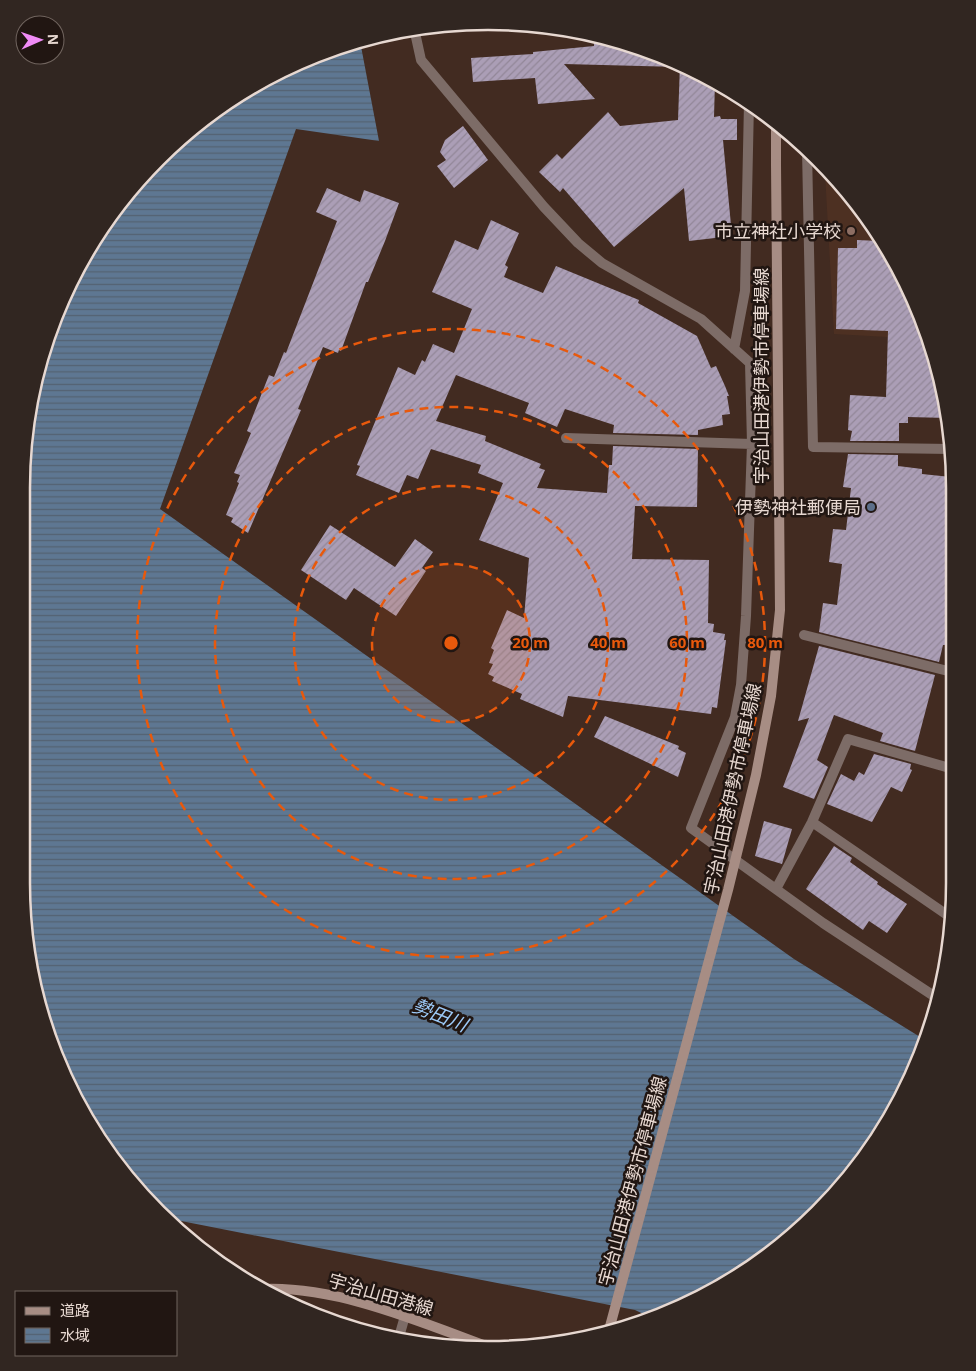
<svg xmlns="http://www.w3.org/2000/svg" width="976" height="1371" viewBox="0 0 976 1371" font-family="'Noto Sans','Noto Sans JP',sans-serif">
  <style>
    .built { fill: #4d3022 }
    .water { fill: url(#water-rules) }
    .building { fill: url(#building-hatch) }
    .lines { fill: none; stroke-linecap: round; stroke-linejoin: round }
    .street { stroke: #7d6c67; stroke-width: 10 }
    .secondary { stroke: #a78d84; stroke-width: 10 }
    .secondary-bridge { stroke: #a78d84; stroke-width: 10 }
    .ring { fill: none; stroke: #e8590c; stroke-width: 2.5; stroke-dasharray: 9 6 }
    .education-dot { fill: #8d6e63; stroke: #211612; stroke-width: 2 }
    .service-dot { fill: #5c6f8a; stroke: #211612; stroke-width: 2 }
    .labels { text-anchor: middle; dominant-baseline: central; stroke-width: 5; stroke-linejoin: round; paint-order: stroke }
    .poi-label { font-size: 18px; fill: #e7d8d1; stroke: #211612; text-anchor: end }
    .street-label { font-size: 18px; fill: #e7d8d1; stroke: #211612 }
    .water-label { font-size: 19px; font-style: italic; fill: #9dcaf8; stroke: #211612 }
    .rim { fill: none; stroke: #e7d8d1; stroke-width: 2.5 }
    .centre { fill: #e8590c; stroke: #211612; stroke-width: 2.5 }
    .ring-label { font-size: 15px; text-anchor: middle; font-weight: bold; fill: #e8590c; stroke: #211612; stroke-width: 5; stroke-linejoin: round; paint-order: stroke }
  </style>
  <defs>
    <pattern id="water-rules" width="6" height="5" patternUnits="userSpaceOnUse" patternTransform="scale(1.25)"><rect width="6" height="5" fill="#5e7792"/><path d="M0 2.5h6" fill="none" stroke="#546171"/></pattern>
    <pattern id="building-hatch" width="6" height="6" patternUnits="userSpaceOnUse" patternTransform="scale(1.25)"><rect width="6" height="6" fill="#ab9eb6"/><path d="M-1 1l2-2M0 6l6-6M5 7l2-2" fill="none" stroke="#928798"/></pattern>
  </defs>
  <rect width="100%" height="100%" fill="#422b21"/>
  <path class="built" d="M825,173L832,174L839,180L907,282L924,339L834,334Z"/>
  <path class="water" d="M360,41L379,141L296,129L160,509L794,959L925,1040L906,1090L858,1167L796,1234L667,1314L652,1318L635,1310L176,1220L170,1222L100,1142L37,1004L21,883V488L30,397L84,254L180,137L255,84L338,46Z"/>
  <path class="building" d="M594,35L609,37L679,64V67L564,64L595,99L538,104L535,78L473,82L471,58L533,54V52L594,46Z
    M680,64L695,70L715,82L714,117L720,116L721,119H737V140H723L732,236L689,241L684,188L614,247L563,188L560,192L539,172L557,154L562,159L608,112L620,126L678,120Z
    M463,126L488,160L454,188L437,166L446,160L440,152L445,140Z
    M327,188L360,202L364,190L399,203L385,241L368,282H366L341,351L339,350L338,353L323,347L298,409L301,410L248,533L231,522L233,518L226,515L239,483L237,482L240,475L234,473L251,433L247,431L269,375L274,377L284,352L286,353L337,221L316,212Z
    M491,220L519,233L505,265L508,267L504,277L543,293L556,266L639,300L638,303L697,336L711,368L716,366L725,386L729,396H727L730,414L722,415L723,425L698,430V435L613,433L614,425L565,409L557,427L525,413L529,403L456,375L436,421L486,436L485,441L541,464L539,468L545,470L537,488L607,493L609,465H612L613,446L698,449L697,507L635,506L632,559L709,560L708,623L714,624L713,632L725,634L724,640H726L717,708L712,707L711,714L568,696L563,717L520,699L522,694L492,681L494,677L488,674L493,664L489,663L494,650L491,648L507,610L524,618L529,558L479,540L503,483L478,473L481,465L431,449L418,479L407,475L399,493L356,475L360,466L357,465L398,367L415,375L422,360L425,362L433,344L454,353L472,309L432,292L455,240L478,250Z
    M857,240L879,241L907,282L948,418L908,417V423H899V441H850L852,431L848,430L850,395L886,397L888,331L836,329L838,248H857Z
    M848,454L898,455V466L922,469V474L951,477L952,630L951,645H943L939,662L819,632L823,603L837,605L842,564L829,562L833,529L846,530L851,488L843,487Z
    M330,525L395,567L415,539L433,552L422,568L426,571L396,616L354,588L346,600L301,570Z
    M819,646L935,675L915,751L880,741L883,733L834,715L817,760L828,767L814,799L783,787L809,718L798,721Z
    M605,716L679,746L678,749L686,753L678,777L594,737Z
    M874,754L911,764L910,769L912,770L902,792L891,787L872,822L827,804L841,774L854,781L859,772L864,775Z
    M764,821L792,829L782,864L755,856Z
    M834,846L852,858L850,862L878,882L877,884L907,904L887,933L869,921L863,930L806,889Z"/>
  <g class="lines">
    <path class="street" d="M414,28L421,60L544,207L578,243L602,263L701,319L750,363L752,444L746,616L741,685L735,717L691,828L823,923L940,1000
      M807,150L813,447L951,449
      M734,349L745,291L749,103
      M566,438L752,444
      M804,635L952,672
      M812,822L953,919
      M776,889L812,822L848,739L953,769
      M399,1337L405,1316"/>
    <path class="secondary" d="M776,121V164
      M263,1289C337,1286 418,1321 486,1346"/>
    <path class="secondary-bridge" d="M609,1330L728,890L756,775L771,696L780,610L776,164"/>
  </g>
  <circle cx="451" cy="643" r="79" fill="#e8590c" fill-opacity=".12"/>
  <g class="ring">
    <circle cx="451" cy="643" r="79"/>
    <circle cx="451" cy="643" r="157"/>
    <circle cx="451" cy="643" r="236"/>
    <circle cx="451" cy="643" r="314"/>
  </g>
  <circle class="education-dot" cx="851" cy="231" r="5"/>
  <circle class="service-dot" cx="871" cy="507" r="5"/>
  <g class="labels">
    <g class="poi-label">
      <text x="841" y="231">市立神社小学校</text>
      <text x="861" y="507">伊勢神社郵便局</text>
    </g>
    <g class="street-label">
      <text transform="translate(761 376) rotate(-90)">宇治山田港伊勢市停車場線</text>
      <text transform="translate(732 789) rotate(-78)">宇治山田港伊勢市停車場線</text>
      <text transform="translate(632 1181) rotate(-75)">宇治山田港伊勢市停車場線</text>
      <text transform="translate(381 1294) rotate(16)">宇治山田港線</text>
    </g>
    <g class="water-label">
      <text transform="translate(440 1015) rotate(22)">勢田川</text>
    </g>
  </g>
  <path d="M0 0H976V1371H0ZM488 30H488A458 458 0 0 1 946 488V883A458 458 0 0 1 488 1341H488A458 458 0 0 1 30 883V488A458 458 0 0 1 488 30Z" fill="#312621" fill-rule="evenodd"/>
  <path class="rim" d="M488 30H488A458 458 0 0 1 946 488V883A458 458 0 0 1 488 1341H488A458 458 0 0 1 30 883V488A458 458 0 0 1 488 30Z"/>
  <circle cx="451" cy="643" r="8" class="centre"/>
  <g class="ring-label">
    <text x="530" y="648">20 m</text>
    <text x="608" y="648">40 m</text>
    <text x="687" y="648">60 m</text>
    <text x="765" y="648">80 m</text>
  </g>
  <rect x="15" y="1291" width="162" height="65" fill="#211612" stroke="#70645e"/>
  <rect x="25" y="1307" width="25" height="8" fill="#a78d84" stroke="#70645e"/>
  <text x="60" y="1316" font-size="15" fill="#e7d8d1">道路</text>
  <rect x="25" y="1328" width="25" height="15" fill="url(#water-rules)" stroke="#70645e"/>
  <text x="60" y="1341" font-size="15" fill="#e7d8d1">水域</text>
  <g transform="translate(40 40) rotate(88)"><circle r="24" fill="#211612" stroke="#70645e"/>
  <path d="M0-4L9 19L0 12L-9 19Z" fill="#f08bf6"/>
  <text y="-8" font-size="14" font-weight="bold" text-anchor="middle" fill="#e7d8d1">N</text>
  </g>
</svg>
